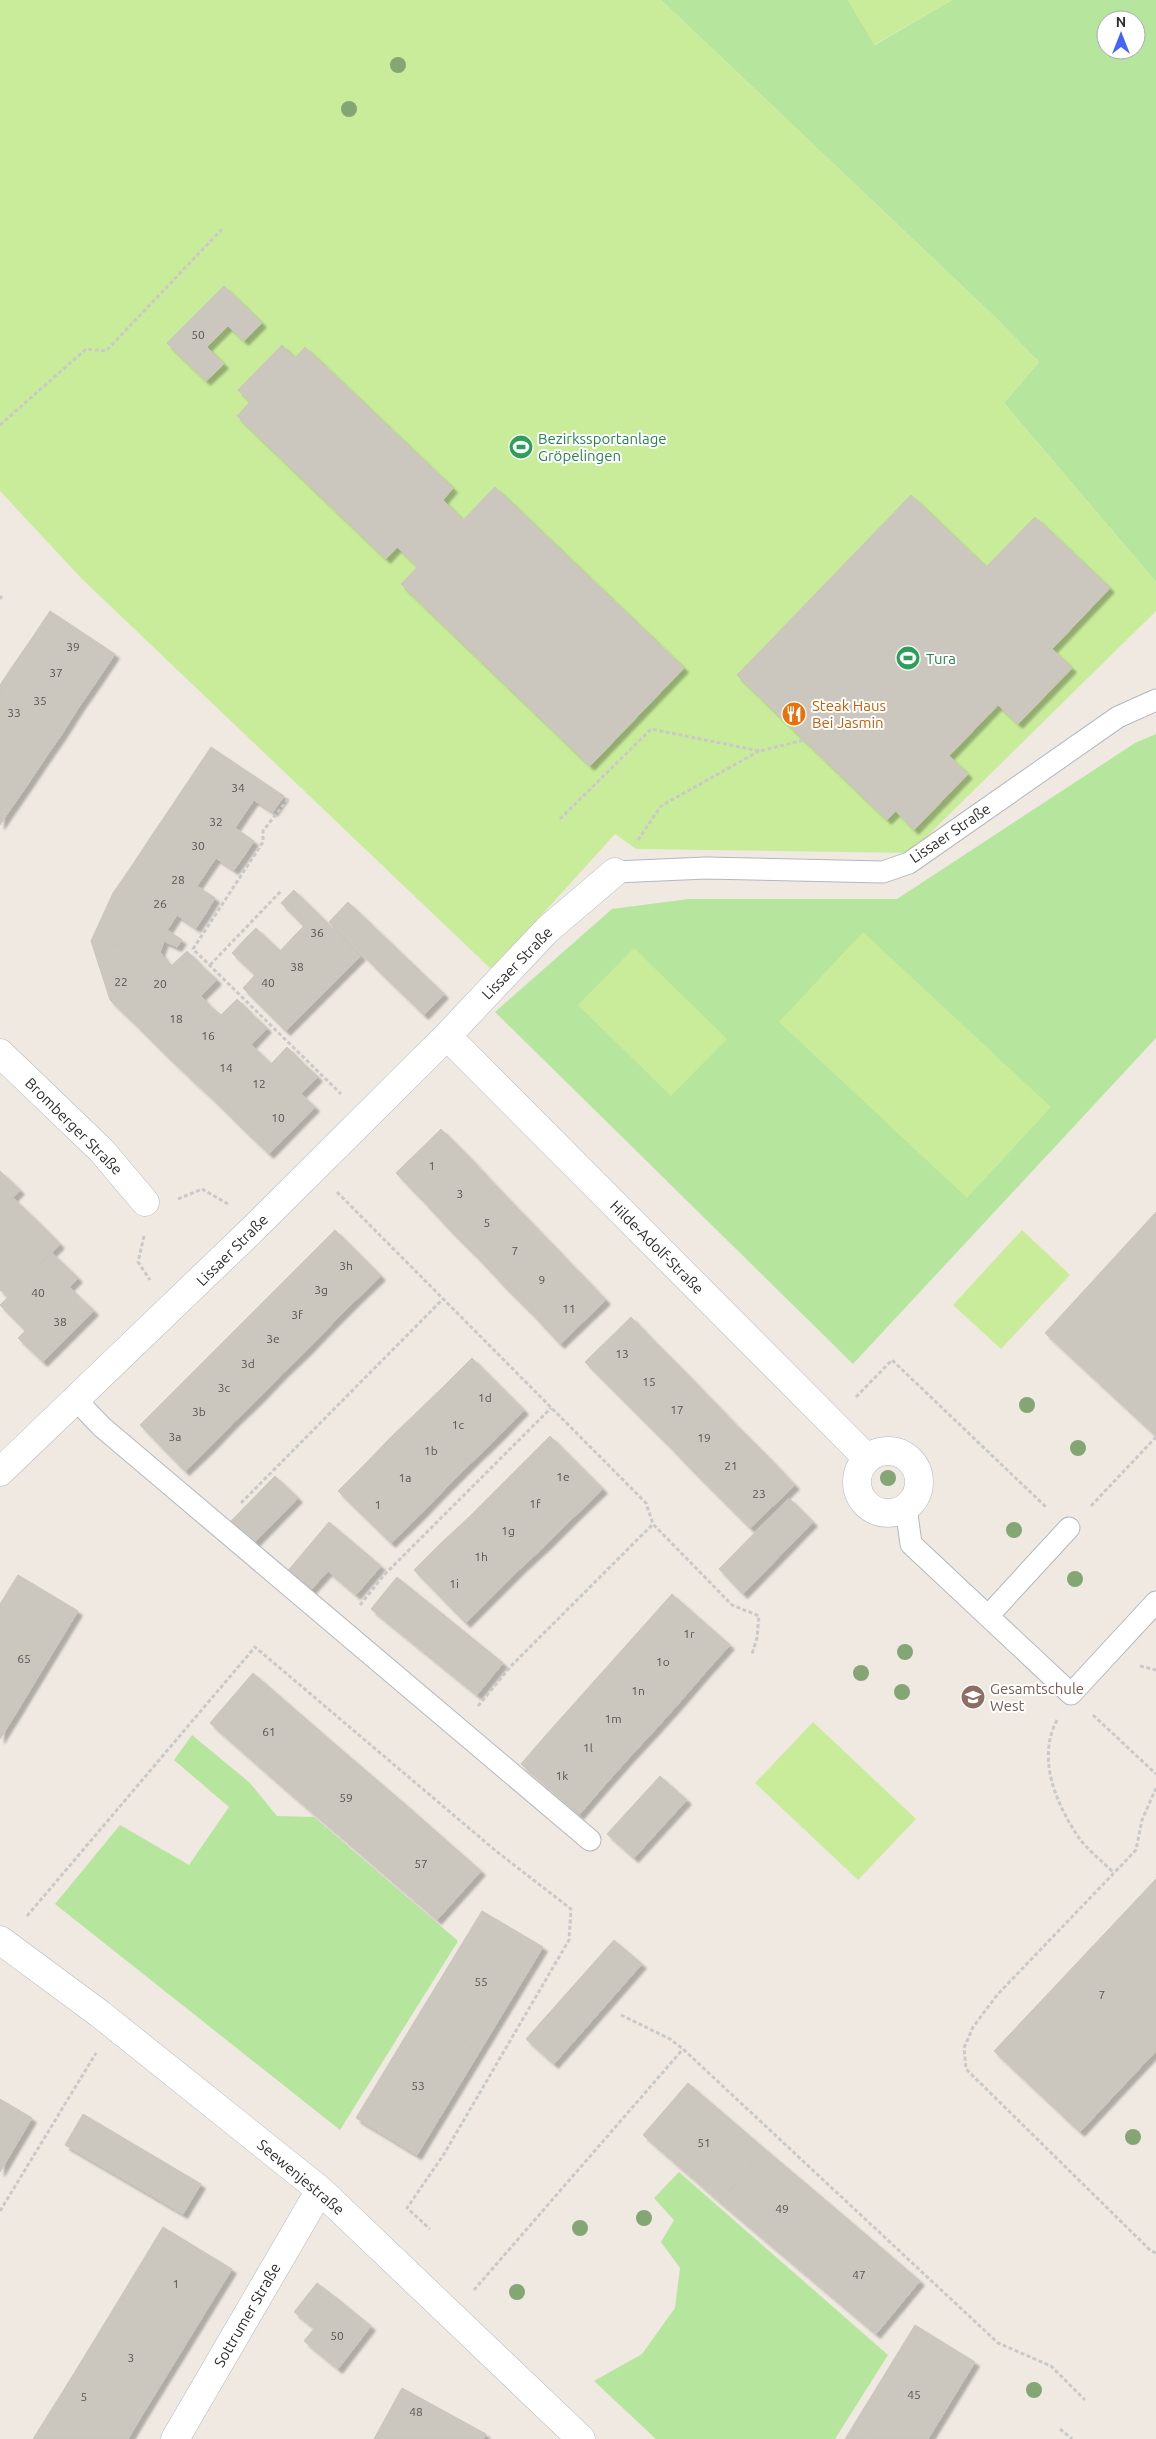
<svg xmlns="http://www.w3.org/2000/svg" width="1156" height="2439" viewBox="0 0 1156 2439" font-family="Ubuntu,sans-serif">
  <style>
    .green { fill: #b6e59e; fill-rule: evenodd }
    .pitch { fill: #c9ec9a }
    .building { fill: #cbc7bf; stroke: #cbc5ba; filter: url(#shadow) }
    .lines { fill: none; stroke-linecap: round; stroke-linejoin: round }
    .lane-casing { stroke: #b4b7c1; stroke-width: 23 }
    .street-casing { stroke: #b4b7c1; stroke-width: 29 }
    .path { stroke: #c9c9c9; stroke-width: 3; stroke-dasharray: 4 2.5; stroke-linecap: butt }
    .lane { stroke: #fff; stroke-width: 21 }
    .street { stroke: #fff; stroke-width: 28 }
    .tree { fill: #84a574 }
    .labels { text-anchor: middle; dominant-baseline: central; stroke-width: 4; stroke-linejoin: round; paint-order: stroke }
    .number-label { font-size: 12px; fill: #555452 }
    .leisure-label { font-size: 15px; fill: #27864d; stroke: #fff; text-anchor: start }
    .food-label { font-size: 15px; fill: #c56008; stroke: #fff; text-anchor: start }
    .street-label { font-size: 15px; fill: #2e2e2e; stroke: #fff }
    .education-label { font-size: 15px; fill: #785e54; stroke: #fff; text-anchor: start }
  </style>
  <defs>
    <filter id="shadow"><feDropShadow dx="4.5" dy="4.5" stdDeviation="1" flood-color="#0004"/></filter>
  </defs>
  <rect width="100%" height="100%" fill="#efe9e1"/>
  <path class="green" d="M661,0H848L875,45L952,0H1156V582L1004,403L1039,362L995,317ZM1106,20H1136V50H1106Z
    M1156,734V1038L853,1364L495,1012L612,909L689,899H897L1135,743Z
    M192,1735L250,1783L277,1816L314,1817L458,1941L340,2130L55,1904L120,1825L189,1865L229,1807L174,1760Z
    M679,2172L888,2355L835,2439H656L594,2381L642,2354L675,2308L680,2268L661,2242L674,2220L654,2198Z"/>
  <path class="pitch" d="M0,0H661L995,317L1039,362L1004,403L1156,582V611L910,853L636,849L615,834L492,970L82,579L0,491Z
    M848,0H952L874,45Z
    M863,932L1051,1107L967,1198L779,1022Z
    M634,948L727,1039L671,1096L578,1005Z
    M1022,1230L1070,1275L1001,1349L953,1305Z
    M813,1722L916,1819L858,1880L755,1783Z"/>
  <path class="building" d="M224,286L262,323L244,341L228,326L207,347L224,364L206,381L167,343Z
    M282,345L295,358L305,347L453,488L443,500L463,520L418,567L397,547L386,559L237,416L250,402L238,390Z
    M495,487L684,668L590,766L401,584Z
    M911,495L986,567L1035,517L1110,588L1052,649L1072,668L1018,724L998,705L949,756L968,774L914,830L896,811L887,820L737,675Z
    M50,611L115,654L97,681L32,638Z
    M32,638L97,681L79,707L14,664Z
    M14,664L79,707L62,734L0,693V685Z
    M0,693L62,734L44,760L0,731Z
    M0,731L44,760L26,787L0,769Z
    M211,747L284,796L273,812L254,800L245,813L191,777Z
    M0,769L26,787L8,813L0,808Z
    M191,777L245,813L235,828L254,841L244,856L171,807Z
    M171,807L244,856L234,870L216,858L207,871L152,835Z
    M0,808L8,813L0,825Z
    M152,835L207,871L197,886L215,898L206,913L133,864Z
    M133,864L206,913L196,928L177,915L168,929L113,893Z
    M294,890L361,956L336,981L293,937L304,926L281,903Z
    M113,893L182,940L177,947L164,941L160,952L91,941Z
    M348,902L444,994L424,1015L329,922Z
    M256,928L280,951L293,937L336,981L312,1005L245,939Z
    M245,939L312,1005L286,1031L243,988L255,975L232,953Z
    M91,941L160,952L167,962L110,1000Z
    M187,951L202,966L141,1030L110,1000L167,962L170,967Z
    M202,966L217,980L201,996L211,1007L165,1054L141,1030Z
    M237,999L252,1014L190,1078L165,1054L211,1007L221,1015Z
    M252,1014L267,1028L251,1045L262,1055L216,1102L190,1078Z
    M287,1047L303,1063L241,1127L216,1102L262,1055L271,1064Z
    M303,1063L318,1077L301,1094L315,1107L269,1154L241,1127Z
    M441,1129L469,1157L423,1201L396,1173Z
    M469,1157L496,1186L450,1230L423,1201Z
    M0,1171L20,1190L0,1211Z
    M496,1186L524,1215L478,1258L450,1230Z
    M13,1198L37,1221L0,1259V1211Z
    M1156,1212V1436L1045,1333Z
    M524,1215L551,1243L505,1287L478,1258Z
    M37,1221L60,1244L8,1297L0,1290V1259Z
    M335,1230L381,1276L356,1300L311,1254Z
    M551,1243L578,1271L533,1315L505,1287Z
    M52,1253L78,1278L26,1331L0,1305Z
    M311,1254L356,1300L332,1324L286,1279Z
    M578,1271L606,1300L560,1344L533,1315Z
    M286,1279L332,1324L308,1349L262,1303Z
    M69,1287L94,1311L43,1362L18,1338Z
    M262,1303L308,1349L283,1373L237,1328Z
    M631,1317L658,1345L613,1390L585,1362Z
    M237,1328L283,1373L259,1398L213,1352Z
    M658,1345L686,1373L640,1417L613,1390Z
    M213,1352L259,1398L234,1422L189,1376Z
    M472,1358L524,1410L498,1437L445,1385Z
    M686,1373L713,1401L668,1445L640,1417Z
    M189,1376L234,1422L210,1447L164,1401Z
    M445,1385L498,1437L471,1463L418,1411Z
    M164,1401L210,1447L185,1471L140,1425Z
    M713,1401L740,1429L695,1473L668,1445Z
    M418,1411L471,1463L444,1490L391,1437Z
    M740,1429L767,1456L723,1501L695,1473Z
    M550,1436L603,1489L575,1516L523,1463Z
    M391,1437L444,1490L418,1517L365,1464Z
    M767,1456L795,1485L750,1528L723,1501Z
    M523,1463L575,1516L548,1543L496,1490Z
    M365,1464L418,1517L391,1543L338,1491Z
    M275,1476L298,1498L254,1543L231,1521Z
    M496,1490L548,1543L520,1569L469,1517Z
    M789,1498L813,1522L743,1594L719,1569Z
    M469,1517L520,1569L493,1596L441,1543Z
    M329,1522L381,1566L356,1595L328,1571L309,1592L286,1573Z
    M441,1543L493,1596L466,1623L414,1570Z
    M18,1575L78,1611L15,1715L0,1706V1604Z
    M397,1577L503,1663L477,1695L371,1609Z
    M672,1594L730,1645L705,1673L647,1622Z
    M647,1622L705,1673L680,1702L622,1650Z
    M622,1650L680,1702L655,1730L596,1679Z
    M253,1673L329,1739L285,1789L210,1723Z
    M596,1679L655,1730L629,1758L571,1707Z
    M0,1706L15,1715L0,1739Z
    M571,1707L629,1758L604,1786L546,1735Z
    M546,1735L604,1786L579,1815L521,1764Z
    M329,1739L406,1805L362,1855L285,1789Z
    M660,1776L687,1800L634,1858L607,1834Z
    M406,1805L481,1871L437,1920L362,1855Z
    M1156,1879V2051L1080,2132L994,2051Z
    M482,1911L543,1947L480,2051L419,2014Z
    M614,1940L642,1964L554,2064L526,2039Z
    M419,2014L480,2051L417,2155L356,2118Z
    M688,2083L765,2149L720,2202L643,2135Z
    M0,2099L32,2118L0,2172Z
    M83,2114L201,2184L183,2214L65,2145Z
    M765,2149L843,2215L798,2268L720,2202Z
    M843,2215L920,2281L876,2334L798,2268Z
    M163,2227L232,2269L189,2339L120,2298Z
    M317,2283L338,2299L314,2328L294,2312Z
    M120,2298L189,2339L141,2417L73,2375Z
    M338,2299L371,2326L338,2369L304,2341Z
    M915,2325L975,2362L928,2439H874L853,2426Z
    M73,2375L141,2417L128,2439H33Z
    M402,2388L486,2434L483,2439H374Z
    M853,2426L874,2439H845Z"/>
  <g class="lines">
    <defs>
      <path id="lane" d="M615,872L706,868L883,872L909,863L1118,717L1156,700
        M76,1400L102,1427L590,1840
        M906,1507L911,1544L1071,1694L1156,1602
        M988,1616L1069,1528"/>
      <path id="street" d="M447,1036L867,1458
        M0,1053L102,1151L145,1202
        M857 1482a31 31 0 1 1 62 0a31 31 0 1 1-62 0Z
        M0,1472L254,1228L447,1036L547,930L615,872
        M0,1940L100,2014L320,2190L581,2439
        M175,2439L320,2190"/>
    </defs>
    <use href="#lane" class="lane-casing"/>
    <use href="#street" class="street-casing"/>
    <path class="path" d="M0,425L86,349L106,351L223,228
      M0,599L2,596
      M288,799L263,831V842L193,949L341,1094
      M560,819L651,729L760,751L804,740
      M638,840L661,806L759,751
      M210,965L281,891
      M337,1192L646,1503L653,1524L732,1605L759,1616L757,1638L752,1654
      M178,1199L202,1189L228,1204
      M144,1236L138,1262L150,1280
      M856,1397L892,1360L1047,1508
      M241,1503L443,1299
      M1091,1506L1156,1437
      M360,1605L384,1575L551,1408
      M1140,1666L1156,1670
      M478,1706L511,1666L653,1524
      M1093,1715L1156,1774
      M1057,1720C1037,1758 1055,1801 1077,1835C1086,1849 1102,1861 1114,1873
      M1156,1788L1142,1820L1136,1850L997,1995L973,2027L964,2048L966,2069L1151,2251L1156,2253
      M27,1916L255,1647L496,1851L571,1909L569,1940L444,2154L407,2208L430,2229
      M621,2015L670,2039L683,2049L998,2343L1051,2366L1085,2400
      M0,2211L96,2053
      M474,2290L683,2049
      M1060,2429L1072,2439"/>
    <use href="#lane" class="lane"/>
    <use href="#street" class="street"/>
  </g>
  <g class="tree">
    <circle cx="398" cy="65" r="8"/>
    <circle cx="349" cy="109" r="8"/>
    <circle cx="1027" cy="1405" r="8"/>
    <circle cx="1078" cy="1448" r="8"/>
    <circle cx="888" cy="1478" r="8"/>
    <circle cx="1014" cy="1530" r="8"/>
    <circle cx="1075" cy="1579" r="8"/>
    <circle cx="905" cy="1652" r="8"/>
    <circle cx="861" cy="1673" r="8"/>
    <circle cx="902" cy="1692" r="8"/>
    <circle cx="1133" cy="2137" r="8"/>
    <circle cx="644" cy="2218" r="8"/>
    <circle cx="580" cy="2228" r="8"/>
    <circle cx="517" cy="2292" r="8"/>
    <circle cx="1034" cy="2390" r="8"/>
  </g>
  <defs>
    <symbol id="stadium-disc" viewBox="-11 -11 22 22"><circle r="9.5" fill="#2e9e5b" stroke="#fff"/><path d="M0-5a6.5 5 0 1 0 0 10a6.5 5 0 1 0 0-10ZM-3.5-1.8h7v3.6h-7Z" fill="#fff"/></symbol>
    <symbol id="restaurant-disc" viewBox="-11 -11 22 22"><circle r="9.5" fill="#e8710a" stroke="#fff"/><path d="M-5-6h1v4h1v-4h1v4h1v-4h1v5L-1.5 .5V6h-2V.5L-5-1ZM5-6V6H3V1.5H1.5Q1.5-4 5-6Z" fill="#fff"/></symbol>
    <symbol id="school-disc" viewBox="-11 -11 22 22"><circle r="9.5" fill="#8d6e63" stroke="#fff"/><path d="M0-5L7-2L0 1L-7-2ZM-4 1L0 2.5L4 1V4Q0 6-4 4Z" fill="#fff"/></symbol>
  </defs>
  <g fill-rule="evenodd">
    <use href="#stadium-disc" x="507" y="433" width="28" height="28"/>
    <use href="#stadium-disc" x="894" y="644" width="28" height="28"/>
    <use href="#restaurant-disc" x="780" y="700" width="28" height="28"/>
    <use href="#school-disc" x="959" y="1683" width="28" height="28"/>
  </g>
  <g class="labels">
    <g class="number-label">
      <text x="198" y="334">50</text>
      <text x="73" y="646">39</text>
      <text x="56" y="672">37</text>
      <text x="40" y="700">35</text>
      <text x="14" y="712">33</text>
      <text x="238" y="787">34</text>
      <text x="216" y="821">32</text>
      <text x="198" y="845">30</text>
      <text x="178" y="879">28</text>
      <text x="160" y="903">26</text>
      <text x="317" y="932">36</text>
      <text x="297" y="966">38</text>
      <text x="121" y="981">22</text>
      <text x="268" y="982">40</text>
      <text x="160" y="983">20</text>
      <text x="176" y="1018">18</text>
      <text x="208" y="1035">16</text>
      <text x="226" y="1067">14</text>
      <text x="259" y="1083">12</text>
      <text x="278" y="1117">10</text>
      <text x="432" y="1165">1</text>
      <text x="460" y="1193">3</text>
      <text x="487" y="1222">5</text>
      <text x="515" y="1250">7</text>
      <text x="346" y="1265">3h</text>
      <text x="542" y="1279">9</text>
      <text x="321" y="1289">3g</text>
      <text x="38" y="1292">40</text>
      <text x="569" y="1308">11</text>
      <text x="297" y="1314">3f</text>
      <text x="60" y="1321">38</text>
      <text x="273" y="1338">3e</text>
      <text x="622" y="1353">13</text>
      <text x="248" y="1363">3d</text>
      <text x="649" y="1381">15</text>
      <text x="224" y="1387">3c</text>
      <text x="485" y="1397">1d</text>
      <text x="677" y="1409">17</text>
      <text x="199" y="1411">3b</text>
      <text x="458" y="1424">1c</text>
      <text x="175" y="1436">3a</text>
      <text x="704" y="1437">19</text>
      <text x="431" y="1450">1b</text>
      <text x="731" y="1465">21</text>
      <text x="563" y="1476">1e</text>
      <text x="405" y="1477">1a</text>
      <text x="759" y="1493">23</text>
      <text x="535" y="1503">1f</text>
      <text x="378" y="1504">1</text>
      <text x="508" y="1530">1g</text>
      <text x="481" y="1556">1h</text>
      <text x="454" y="1583">1i</text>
      <text x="689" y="1633">1r</text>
      <text x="24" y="1658">65</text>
      <text x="663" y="1661">1o</text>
      <text x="638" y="1690">1n</text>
      <text x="613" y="1718">1m</text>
      <text x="269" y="1731">61</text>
      <text x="588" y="1747">1l</text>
      <text x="562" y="1775">1k</text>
      <text x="346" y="1797">59</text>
      <text x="421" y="1863">57</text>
      <text x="481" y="1981">55</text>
      <text x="1102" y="1994">7</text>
      <text x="418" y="2085">53</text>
      <text x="704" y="2142">51</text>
      <text x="782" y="2208">49</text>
      <text x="859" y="2274">47</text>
      <text x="176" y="2283">1</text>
      <text x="337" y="2335">50</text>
      <text x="131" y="2357">3</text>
      <text x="914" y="2394">45</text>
      <text x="84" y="2396">5</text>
      <text x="416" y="2411">48</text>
    </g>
    <g class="leisure-label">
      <text x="538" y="438">Bezirkssportanlage<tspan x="538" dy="17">Gröpelingen</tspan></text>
      <text x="926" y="658">Tura</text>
    </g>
    <g class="food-label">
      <text x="812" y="705">Steak Haus<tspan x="812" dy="17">Bei Jasmin</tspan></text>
    </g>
    <g class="street-label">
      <text transform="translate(950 833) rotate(-34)">Lissaer Straße</text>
      <text transform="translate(517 963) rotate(-46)">Lissaer Straße</text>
      <text transform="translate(74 1126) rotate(45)">Bromberger Straße</text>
      <text transform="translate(657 1247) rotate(45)">Hilde-Adolf-Straße</text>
      <text transform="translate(232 1250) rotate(-45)">Lissaer Straße</text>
      <text transform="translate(301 2177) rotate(40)">Seewenjestraße</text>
      <text transform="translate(247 2315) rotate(-60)">Sottrumer Straße</text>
    </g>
    <g class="education-label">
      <text x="990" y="1688">Gesamtschule<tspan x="990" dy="17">West</tspan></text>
    </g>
  </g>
  <g transform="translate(1121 35)"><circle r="24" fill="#ffffff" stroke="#ababab"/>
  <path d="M0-4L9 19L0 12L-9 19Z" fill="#4264fb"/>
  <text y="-8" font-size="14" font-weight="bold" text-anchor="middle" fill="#2e2e2e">N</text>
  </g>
</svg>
